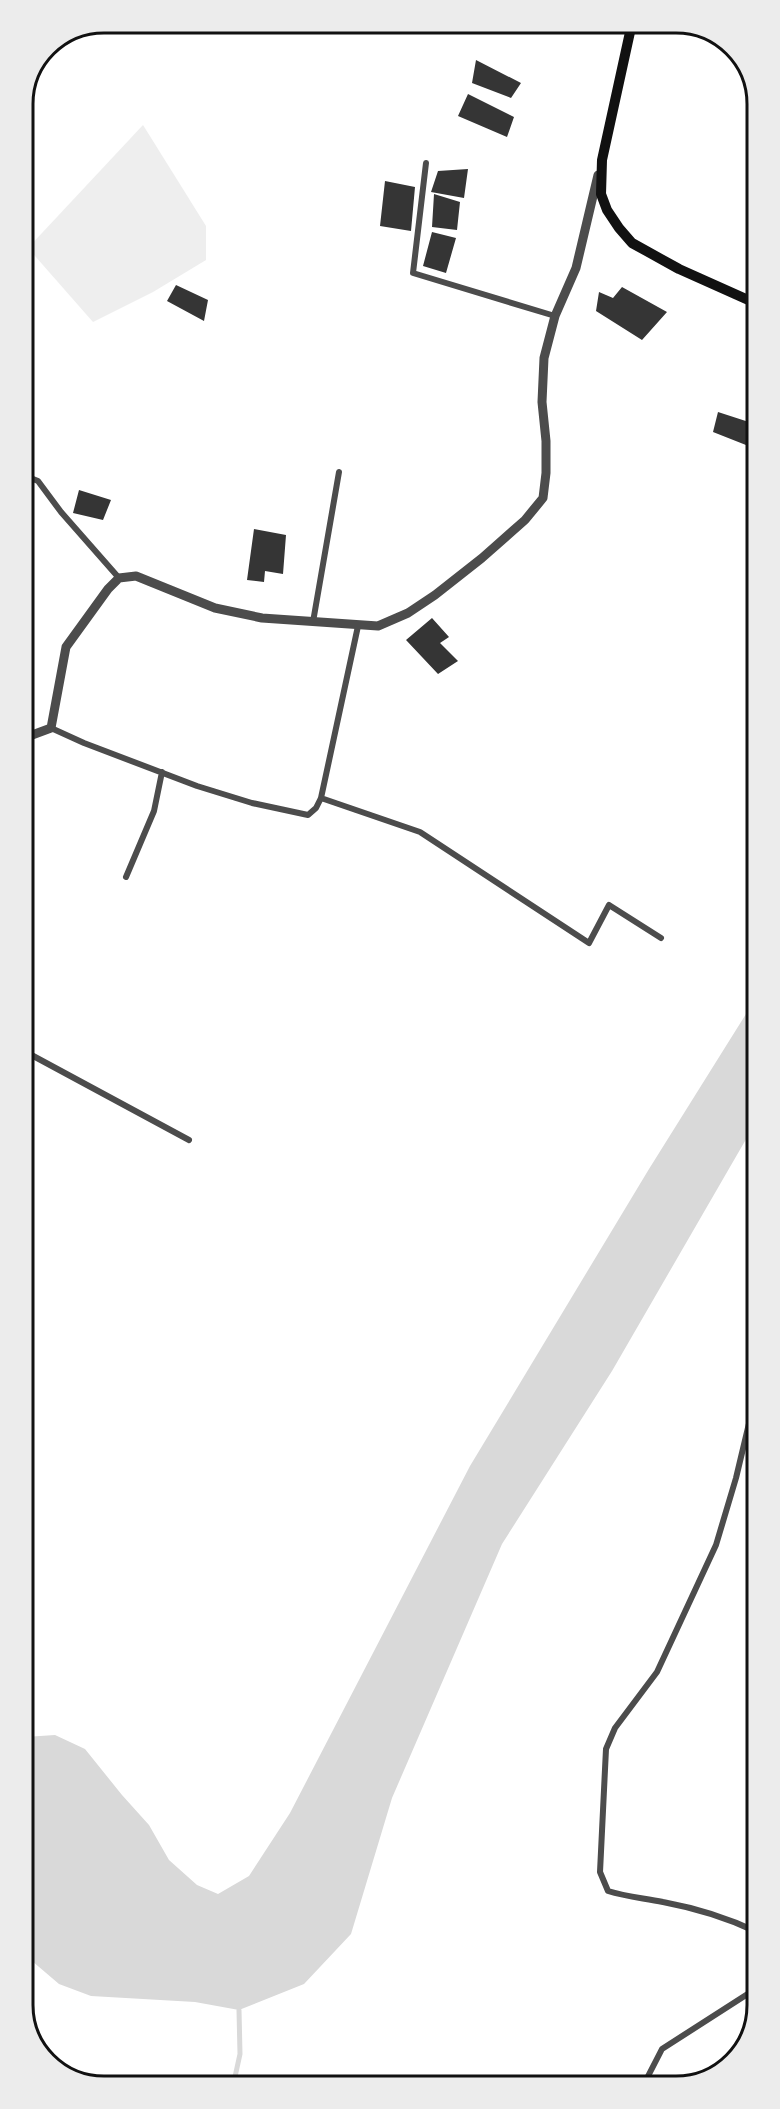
<svg xmlns="http://www.w3.org/2000/svg" width="780" height="2109" viewBox="0 0 780 2109" font-family="'Noto Sans',sans-serif">
  <style>
    .green { fill: #eee }
    .water { fill: #d9d9d9 }
    .lines { fill: none; stroke-linecap: round; stroke-linejoin: round }
    .stream { stroke: #d9d9d9; stroke-width: 5 }
    .building { fill: #353535 }
    .minor { stroke: #4c4c4c; stroke-width: 6 }
    .tertiary { stroke: #4c4c4c; stroke-width: 9 }
    .secondary { stroke: #111; stroke-width: 10 }
    .rim { fill: none; stroke: #111; stroke-width: 3 }
  </style>
  <rect width="100%" height="100%" fill="#fff"/>
  <path class="green" d="M143,125L206,226V260L153,292L93,322L28,248Z"/>
  <path class="water" d="M756,998V1122L612,1371L502,1544L392,1798L351,1934L304,1984L239,2010L195,2002L91,1996L59,1984L25,1955V1737L55,1735L85,1749L122,1795L149,1825L169,1860L197,1885L218,1894L249,1876L290,1813L470,1466L649,1169Z"/>
  <g class="lines">
    <path class="stream" d="M233,2086L240,2054L239,2010"/>
  </g>
  <path class="building" d="M476,60L521,83L511,98L472,83Z
    M468,94L514,117L507,137L458,116Z
    M468,169L464,198L431,192L438,171Z
    M385,181L415,187L411,231L380,226Z
    M434,194L460,202L457,230L432,227Z
    M432,232L456,238L446,273L423,266Z
    M176,285L208,300L204,321L167,301Z
    M622,287L667,312L642,340L596,311L599,292L613,298Z
    M718,412L755,424V435L751,447L713,432Z
    M79,490L111,500L103,520L73,513Z
    M254,529L286,535L283,574L265,571L264,582L247,580Z
    M432,618L449,637L440,643L458,661L438,674L406,640Z"/>
  <g class="lines">
    <path class="minor" d="M426,163L413,273L555,316
      M23,475L38,481L61,512L119,578
      M313,622L339,472
      M51,728L84,743L197,786L252,803L308,815L316,808L321,798L358,626
      M321,798L420,832L589,943L609,905L661,938
      M126,877L154,811L162,772
      M24,1051L189,1140
      M757,1390L736,1478L716,1545L657,1672L615,1728L606,1749L600,1872L608,1891C627,1897 644,1898 663,1902C695,1908 728,1918 757,1932
      M644,2084L662,2049L757,1988"/>
    <path class="tertiary" d="M24,738L51,728L66,647L108,589L119,578L136,576L215,608L262,618L378,626L408,613L435,595L482,558L525,520L543,498L546,473V441L542,402L544,358L555,316L576,268L598,175"/>
    <path class="secondary" d="M632,23L602,160L601,194L607,210L619,228L632,243L679,269L755,303"/>
  </g>
  <path d="M0 0H780V2109H0ZM104 33H676A71 71 0 0 1 747 104V2005A71 71 0 0 1 676 2076H104A71 71 0 0 1 33 2005V104A71 71 0 0 1 104 33Z" fill="#ececec" fill-rule="evenodd"/>
  <path class="rim" d="M104 33H676A71 71 0 0 1 747 104V2005A71 71 0 0 1 676 2076H104A71 71 0 0 1 33 2005V104A71 71 0 0 1 104 33Z"/>
</svg>
